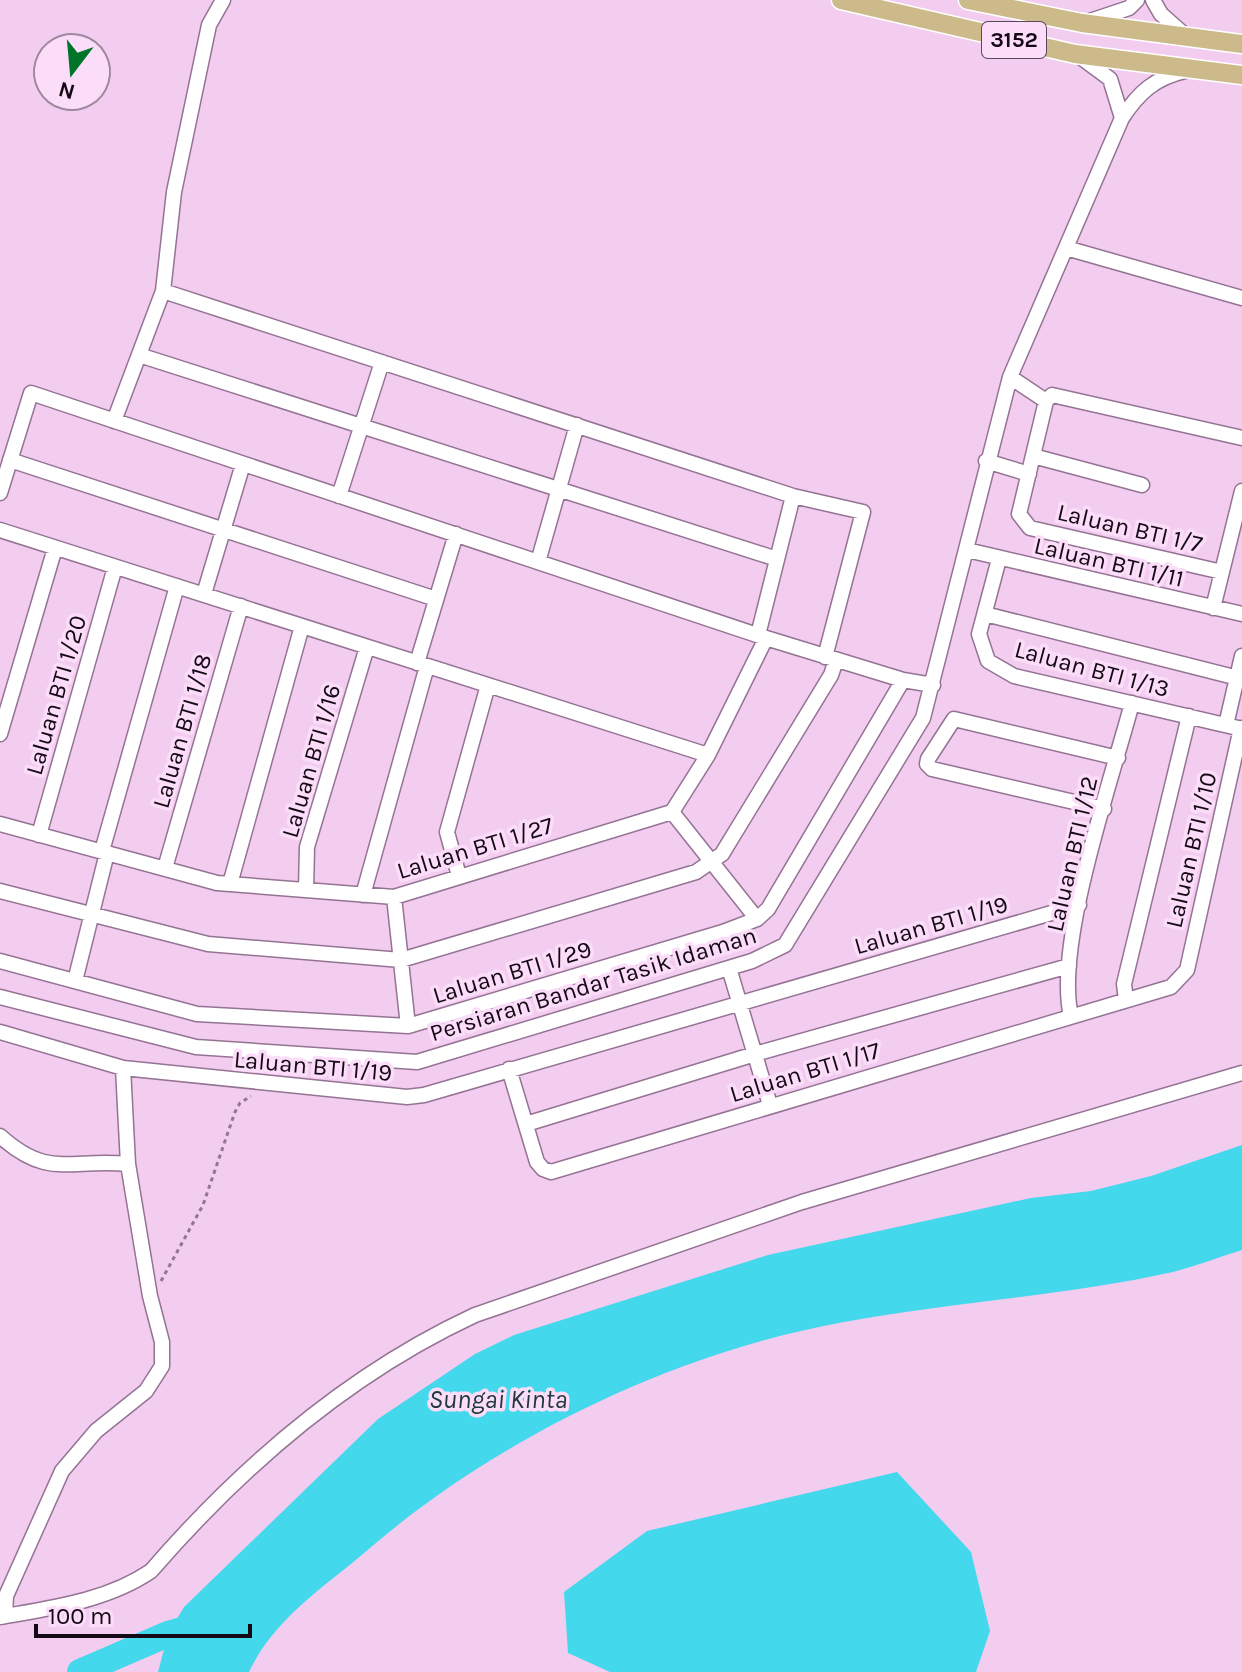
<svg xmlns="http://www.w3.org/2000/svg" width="1242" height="1672" viewBox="0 0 1242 1672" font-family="Karla,sans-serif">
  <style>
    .water { fill: #43d8eb }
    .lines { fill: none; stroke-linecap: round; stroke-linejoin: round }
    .river { stroke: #43d8eb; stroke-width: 26 }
    .minor-casing { stroke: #947393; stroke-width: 17 }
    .major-casing { stroke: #fff; stroke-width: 21 }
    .path { stroke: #90768f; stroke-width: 3; stroke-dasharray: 4 4; stroke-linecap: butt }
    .minor { stroke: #fff; stroke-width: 14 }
    .major { stroke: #cdba8b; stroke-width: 18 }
    .labels { text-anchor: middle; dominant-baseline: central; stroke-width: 7; stroke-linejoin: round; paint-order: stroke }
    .shield { fill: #fbddf9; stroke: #5a4959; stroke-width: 2 }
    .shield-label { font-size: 22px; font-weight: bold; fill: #150915 }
    .street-label { font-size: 24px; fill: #150915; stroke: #fbddf9 }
    .water-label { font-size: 26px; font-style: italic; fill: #21393c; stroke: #fbddf9 }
  </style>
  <rect width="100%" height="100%" fill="#f2cdf0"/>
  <path class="water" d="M1242,1145V1250C1219,1257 1196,1266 1173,1272C1065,1296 953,1302 844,1322C677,1352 499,1437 370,1548C325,1587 275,1617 249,1672H158L168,1634L184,1607L378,1419L475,1354L514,1335L768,1255L1031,1198L1091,1191L1151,1176Z
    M897,1472L971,1552L990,1631L976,1672H610L568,1653L564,1592L647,1531Z"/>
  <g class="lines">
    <path class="river" d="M80,1672L168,1634L203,1624"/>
    <defs>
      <path id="minor" d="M1153,0L1161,14L1187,37
        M1090,21L1129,8L1137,0
        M1079,56L1110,79L1122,118
        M1066,248L1242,298
        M163,291L793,496L863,512L825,657
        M139,355L777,559
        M1010,377L1046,401
        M114,421L163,291L174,192L209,25L223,0
        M1033,456L1142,485
        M10,460L436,599
        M986,461L1029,474
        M0,493L31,393L766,638L903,680L933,685
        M339,496L382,362
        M0,530L708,755
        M967,550L1242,614
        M999,559L979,634L988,661L1014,676L1242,729
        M538,562L577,425
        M1222,572L1030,528L1019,514L1046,401L1052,395L1242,438
        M204,594L243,464
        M1213,608L1242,491
        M985,614L1242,679
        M758,635L793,496
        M417,663L456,534
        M1226,725L1242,656
        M0,734L55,548
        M1104,809L932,769L927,764L928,759L954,719L1118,758
        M672,812L757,919
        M0,824L217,883L394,897L672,812L708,755L766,638
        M39,835L115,567
        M102,851L177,586
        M165,868L241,606
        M459,876L447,832L488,685
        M230,884L302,626
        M306,890L307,847L367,647
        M0,891L208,944L401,960L696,872L722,854L831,675L836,660
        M363,895L427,666
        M394,897L408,1026
        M0,961L197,1014L408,1026L723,932L757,919L768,909L903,680
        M729,968L770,1105
        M75,981L107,853
        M0,997L196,1047L417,1062L752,961L785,945L923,718L1010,377L1122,118C1139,92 1155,78 1185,71
        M1126,1000L1124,984L1189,716
        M1071,1016C1054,945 1112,779 1132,703
        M0,1032L123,1068
        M509,1069L537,1162L543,1169L551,1172L1171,987L1187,970L1241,728
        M526,1124L755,1054L1069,966
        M0,1136C49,1180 70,1158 128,1164
        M5,1616L6,1596L62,1471L96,1431L146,1391L162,1366V1342L150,1296L128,1164L123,1068L407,1097L424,1095L1079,905
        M0,1617C51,1608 107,1601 151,1571C241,1467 350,1373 475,1315L802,1202L1242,1073"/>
      <path id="major" d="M841,0L1075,54L1242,75
        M968,0L1082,23L1242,44"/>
    </defs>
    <use href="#minor" class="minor-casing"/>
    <use href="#major" class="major-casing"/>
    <path class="path" d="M161,1281L203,1205L235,1112L240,1103L251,1096"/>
    <use href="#minor" class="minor"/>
    <use href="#major" class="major"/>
  </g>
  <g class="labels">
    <rect class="shield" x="982" y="22" width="64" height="36" rx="6"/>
    <g class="shield-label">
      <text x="1014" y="40">3152</text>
    </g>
    <g class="street-label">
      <text transform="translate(1130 528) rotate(13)">Laluan BTI 1/7</text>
      <text transform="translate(1109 562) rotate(13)">Laluan BTI 1/11</text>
      <text transform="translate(1092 669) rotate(15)">Laluan BTI 1/13</text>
      <text transform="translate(56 695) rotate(-74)">Laluan BTI 1/20</text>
      <text transform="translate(182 731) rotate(-74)">Laluan BTI 1/18</text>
      <text transform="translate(311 761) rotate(-74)">Laluan BTI 1/16</text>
      <text transform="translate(475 848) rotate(-17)">Laluan BTI 1/27</text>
      <text transform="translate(1191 850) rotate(-77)">Laluan BTI 1/10</text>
      <text transform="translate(1072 854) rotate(-77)">Laluan BTI 1/12</text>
      <text transform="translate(931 925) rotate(-16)">Laluan BTI 1/19</text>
      <text transform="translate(512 972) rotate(-17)">Laluan BTI 1/29</text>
      <text transform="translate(593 984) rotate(-17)">Persiaran Bandar Tasik Idaman</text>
      <text transform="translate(313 1066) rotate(5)">Laluan BTI 1/19</text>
      <text transform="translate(805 1072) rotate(-17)">Laluan BTI 1/17</text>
    </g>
    <g class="water-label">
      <text x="498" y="1399">Sungai Kinta</text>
    </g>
  </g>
  <g transform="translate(72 72) rotate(196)"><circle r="38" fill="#fbddf9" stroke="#9f889e" stroke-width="2"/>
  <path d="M0-6L14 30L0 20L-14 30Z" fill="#007529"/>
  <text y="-12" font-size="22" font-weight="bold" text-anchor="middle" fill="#150915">N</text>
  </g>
  <path d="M36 1624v12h214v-12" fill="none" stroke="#150915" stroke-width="4"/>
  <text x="48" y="1624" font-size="24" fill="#150915" stroke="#fbddf9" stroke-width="6" paint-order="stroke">100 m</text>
</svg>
